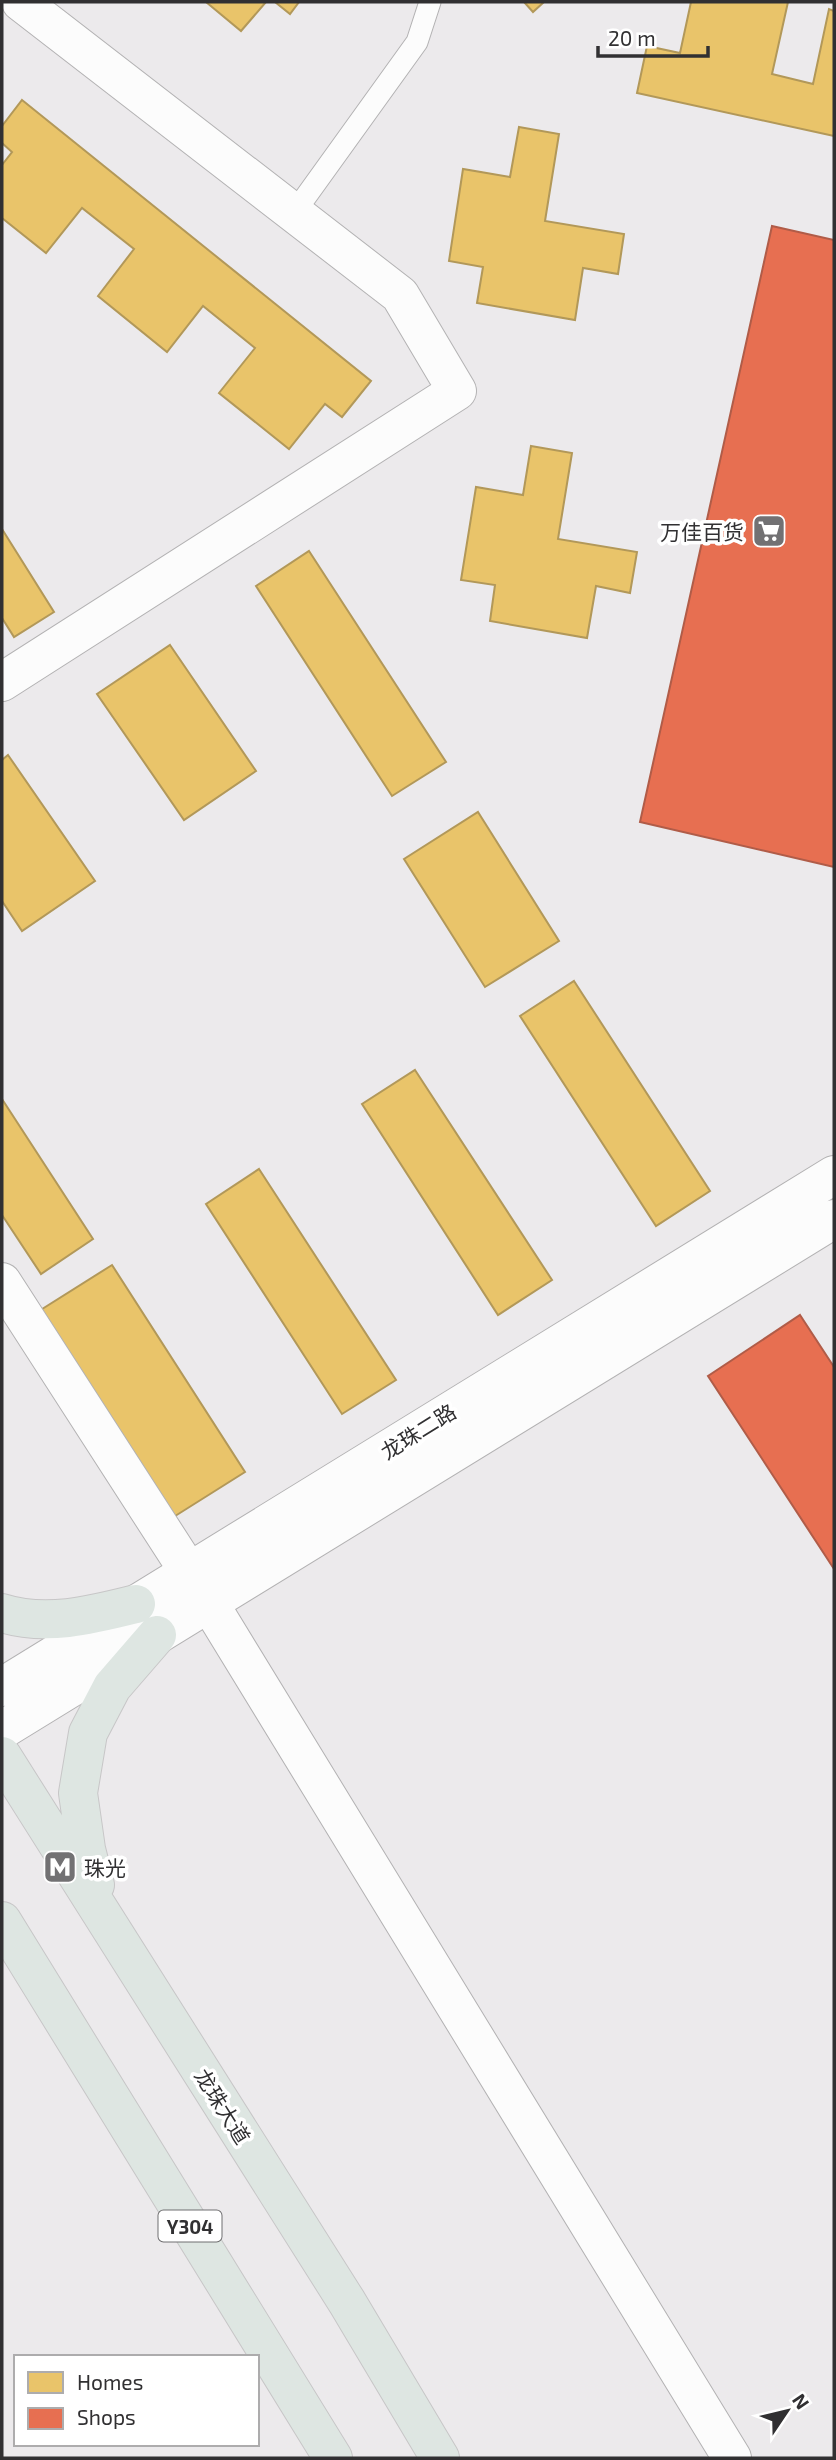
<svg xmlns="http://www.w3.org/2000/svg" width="836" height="2460" viewBox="0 0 836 2460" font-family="'Exo 2','Noto Sans SC',sans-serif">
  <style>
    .homes { fill: #e9c46a; stroke: #b29859; stroke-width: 2 }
    .shops { fill: #e76f51; stroke: #b05c48; stroke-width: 2 }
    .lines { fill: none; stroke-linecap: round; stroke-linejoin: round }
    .service-casing { stroke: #b3b2b3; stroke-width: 23 }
    .minor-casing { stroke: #b3b2b3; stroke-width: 40 }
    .tertiary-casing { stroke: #b3b2b3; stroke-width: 40 }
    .primary-casing { stroke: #c7c6c7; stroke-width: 40 }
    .service { stroke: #fcfcfc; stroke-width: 21 }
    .minor { stroke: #fcfcfc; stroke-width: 38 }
    .tertiary { stroke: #fcfcfc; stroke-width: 38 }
    .primary { stroke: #dee6e2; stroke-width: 38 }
    .labels { text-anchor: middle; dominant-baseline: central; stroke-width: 7; stroke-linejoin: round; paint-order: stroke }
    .shield { fill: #fff; stroke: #6f6e70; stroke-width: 2 }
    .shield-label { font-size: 19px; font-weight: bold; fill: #313032 }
    .poi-label { font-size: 21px; fill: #313032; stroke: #fff; text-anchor: end }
    .street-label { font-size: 21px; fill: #313032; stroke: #fff }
  </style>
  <rect width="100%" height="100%" fill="#eceaec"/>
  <path class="homes" d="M206,2H266L241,31Z
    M275,2H299L290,14Z
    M524,2H544L533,12Z
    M691,2H788L772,74L813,84L829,9L834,11V136L637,93L647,46L680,53Z
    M22,100L371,381L342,417L325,404L289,449L219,393L255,348L203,306L167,352L98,296L134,249L82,208L46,253L2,218V165L12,152L2,143V126Z
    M519,127L559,134L545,221L624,234L618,274L583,268L575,320L477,303L483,267L449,261L463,169L510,177Z
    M531,446L572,453L558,539L637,552L630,593L596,586L587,638L490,621L495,585L461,580L476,487L523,495Z
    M2,529L54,612L14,637L2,618Z
    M309,551L446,762L392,796L256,586Z
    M170,645L256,771L184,820L97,694Z
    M8,755L95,881L22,931L2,901V760Z
    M478,812L559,941L485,987L404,859Z
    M574,981L710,1191L656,1226L520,1016Z
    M415,1070L552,1280L498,1315L362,1104Z
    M2,1099L93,1239L41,1274L2,1215Z
    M259,1169L396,1380L342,1414L206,1204Z
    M112,1265L245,1472L172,1518L39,1311Z"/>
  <path class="shops" d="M772,226L834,240V867L640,822Z
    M800,1315L834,1367V1569L708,1376Z"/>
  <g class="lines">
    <defs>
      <path id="service" d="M294,213L417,42L430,2"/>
      <path id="minor" d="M2,682L457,391L400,295L21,2
        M2,1282L189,1572
        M209,1603L732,2458"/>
      <path id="tertiary" d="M2,1687L834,1175
        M2,1730L834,1219"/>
      <path id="primary" d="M2,1613C46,1627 92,1615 136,1604
        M2,1756L347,2302L440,2458
        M95,1885L86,1849L78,1793L88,1733L112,1687L157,1635
        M2,1921L333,2458"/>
    </defs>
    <use href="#service" class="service-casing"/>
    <use href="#minor" class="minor-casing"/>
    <use href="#tertiary" class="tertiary-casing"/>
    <use href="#primary" class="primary-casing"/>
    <use href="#service" class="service"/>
    <use href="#minor" class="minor"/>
    <use href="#tertiary" class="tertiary"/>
    <use href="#primary" class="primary"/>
  </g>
  <defs>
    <symbol id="supermarket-square" viewBox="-11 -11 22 22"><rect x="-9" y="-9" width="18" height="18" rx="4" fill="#727173" stroke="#fff"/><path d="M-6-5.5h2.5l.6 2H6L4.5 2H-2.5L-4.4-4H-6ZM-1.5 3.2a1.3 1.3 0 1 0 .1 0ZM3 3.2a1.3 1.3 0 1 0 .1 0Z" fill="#fff"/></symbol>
    <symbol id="metro-square" viewBox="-11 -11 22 22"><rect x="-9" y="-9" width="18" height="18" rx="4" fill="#727173" stroke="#fff"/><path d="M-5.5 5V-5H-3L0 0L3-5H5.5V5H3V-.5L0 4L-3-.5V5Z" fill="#fff"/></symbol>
  </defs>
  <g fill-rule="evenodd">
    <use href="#supermarket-square" x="750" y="512" width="38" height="38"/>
    <use href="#metro-square" x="41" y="1848" width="38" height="38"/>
  </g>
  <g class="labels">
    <rect class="shield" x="158.5" y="2210.5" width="63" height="31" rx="5"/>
    <g class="shield-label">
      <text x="190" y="2226">Y304</text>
    </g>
    <g class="poi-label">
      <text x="744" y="531">万佳百货</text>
      <text x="84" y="1867" text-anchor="start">珠光</text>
    </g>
    <g class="street-label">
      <text transform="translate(418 1431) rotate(-32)">龙珠二路</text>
      <text transform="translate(223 2106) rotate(58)">龙珠大道</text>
    </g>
  </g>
  <rect width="836" height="2460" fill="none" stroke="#313032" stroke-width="7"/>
  <rect x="14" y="2355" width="245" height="91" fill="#ffffff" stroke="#adacad" stroke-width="2"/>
  <rect x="28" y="2372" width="35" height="21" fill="#e9c46a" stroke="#adacad" stroke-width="2"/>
  <text x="77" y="2390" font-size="21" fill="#313032">Homes</text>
  <rect x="28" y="2408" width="35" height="21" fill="#e76f51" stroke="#adacad" stroke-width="2"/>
  <text x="77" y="2425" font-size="21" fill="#313032">Shops</text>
  <g transform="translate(787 2411) rotate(55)" stroke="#ffffff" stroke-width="5" paint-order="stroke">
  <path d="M0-5L12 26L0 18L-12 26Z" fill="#313032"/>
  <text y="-10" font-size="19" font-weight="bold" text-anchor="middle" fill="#313032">N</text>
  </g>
  <path d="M598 46v10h110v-10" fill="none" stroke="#313032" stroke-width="3.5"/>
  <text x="608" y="46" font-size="21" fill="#313032" stroke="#ffffff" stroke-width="5" paint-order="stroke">20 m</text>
</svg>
